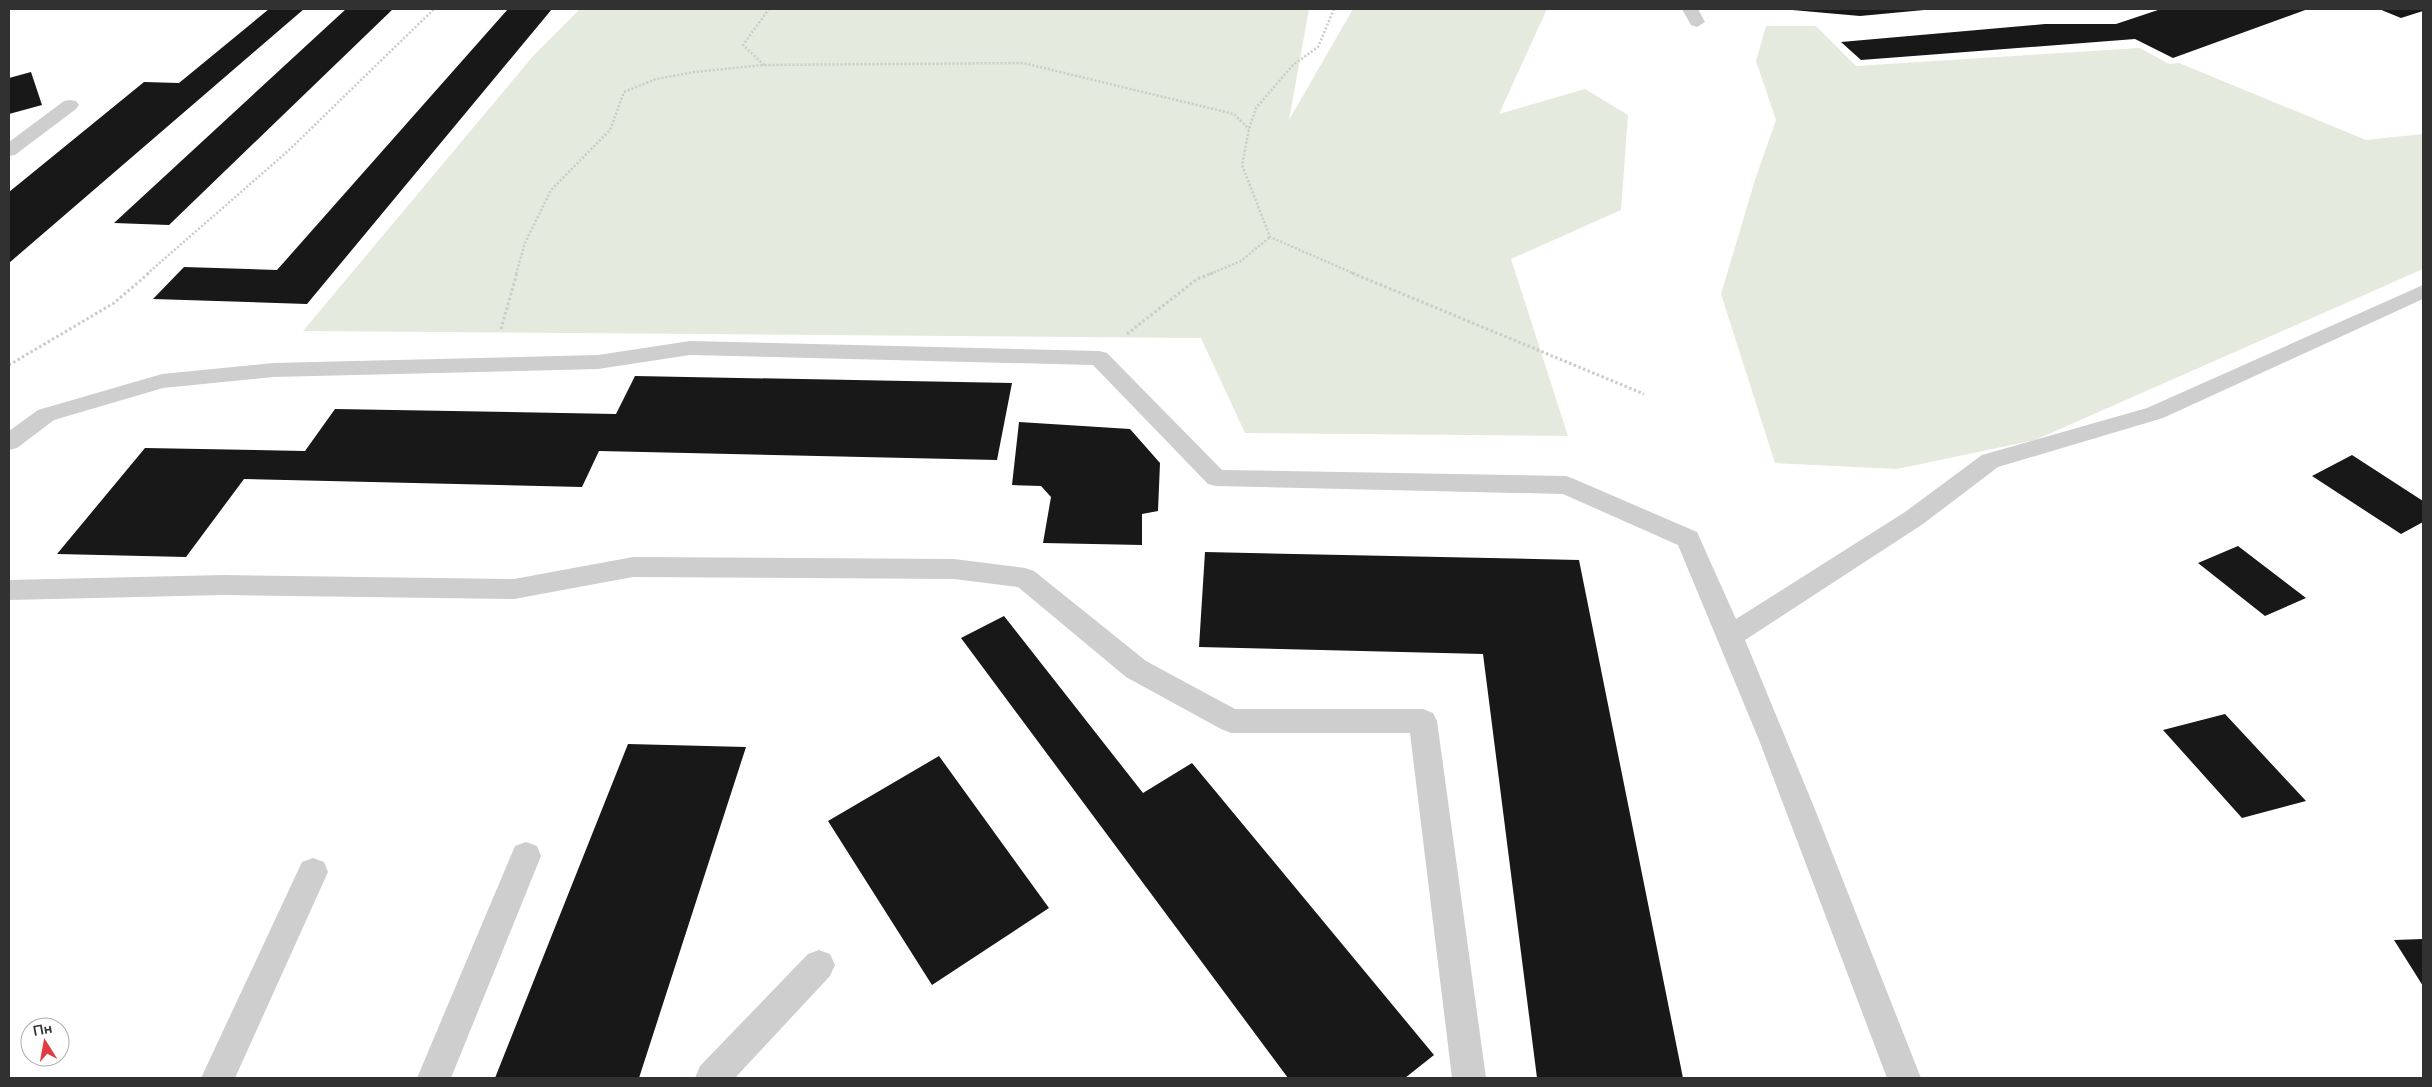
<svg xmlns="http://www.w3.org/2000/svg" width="2432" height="1087" viewBox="0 0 2432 1087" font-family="'Nunito Sans',sans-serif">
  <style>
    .green { fill: #e4eadd }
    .building { fill: #181818 }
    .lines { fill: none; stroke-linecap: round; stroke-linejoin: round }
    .path-far1 { stroke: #cbcbcb; stroke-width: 2.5; stroke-dasharray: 2 2; stroke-linecap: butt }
    .path { stroke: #cbcbcb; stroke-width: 3; stroke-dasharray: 2.5 2.5; stroke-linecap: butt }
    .service { fill: #cecece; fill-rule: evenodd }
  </style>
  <rect width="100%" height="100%" fill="#fff"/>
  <path class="green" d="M580,9H1309L1289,120L1353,9H1547L1499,114L1585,89L1628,115L1621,210L1511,259L1568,436L1245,433L1201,338L303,331L534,55Z
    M1766,26H1816L1856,66L2140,48L2169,64L2179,63L2366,140L2423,134V269L2035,440L1897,469L1775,463L1721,294L1755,180L1776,120L1756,61Z"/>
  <path class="building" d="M269,9H304L9,263V192L144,82L179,83Z
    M346,9H393L169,225L114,223Z
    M508,9H552L307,304L153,299L184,267L277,270Z
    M1781,9H1924V10L1860,16Z
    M2161,9H2308L2173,58L2135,39L1861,60L1841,42L2045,24H2116Z
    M2379,9H2423V11L2401,18Z
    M31,72L42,105L9,114V78Z
    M635,376L1012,383L997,460L599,451L582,487L244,479L186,557L57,554L145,448L305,451L335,409L616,414Z
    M1019,422L1130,429L1160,463L1158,511L1142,514V545L1043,543L1051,497L1041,486L1012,485Z
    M2352,455L2423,501V522L2401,534L2312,476Z
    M2238,546L2306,598L2265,616L2198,563Z
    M1205,552L1579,560L1683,1078H1537L1483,654L1199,647Z
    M1004,616L1143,793L1192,763L1434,1055L1405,1078H1288L961,638Z
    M2225,714L2306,801L2242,818L2163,730Z
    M628,744L746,747L639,1078H495Z
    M939,756L1049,908L932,985L828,821Z
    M2423,939V986L2394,940Z"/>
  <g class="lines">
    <path class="path-far1" d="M1334,9L1318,47L1293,65L1256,108L1249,129L1242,165L1270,237L1355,274
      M764,65L743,45L769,9
      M147,274L288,151L434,9
      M516,274L525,243L551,190L610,130L624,92L656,79L695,72L764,65L1023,63L1234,114L1249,129
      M1210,274L1241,261L1270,237"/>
    <path class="path" d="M1352,273L1644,394
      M501,329L517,273
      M1127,334L1197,279L1213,273
      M9,365L114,303L149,273"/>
    <path class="service" d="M1682,9H1698L1705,22L1697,27L1691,25Z
      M70,100L76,101L79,105L76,109L15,155L9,156V142L64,101Z
      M2423,285V299L2163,418L1998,467L1923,524L1745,640L1814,807L1921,1078H1887L1759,740L1678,545L1563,494L1216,486L1208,484L1093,365L690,355L598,369L273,377L163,388L54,420L17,448L9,450V431L38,410L162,374L273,363L598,355L690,341L1099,351L1107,353L1222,470L1566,476L1574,479L1697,532L1736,619L1905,512L1982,455L2147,408Z
      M633,557L954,559L1025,568L1034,571L1146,661L1235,709H1423L1433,713L1437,721L1486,1078H1452L1410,733H1231L1221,729L1126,677L1018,587L954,579L633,577L514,599L224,595L9,600V580L224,575L514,579Z
      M526,842L537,846L541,856L451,1078H417L515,846Z
      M313,858L324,862L328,872L235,1078H201L302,862Z
      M819,950L830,954L835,965L830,976L735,1078H695L700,1066L808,954Z"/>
  </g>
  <rect width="2432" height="1087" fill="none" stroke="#313131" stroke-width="20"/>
  <g transform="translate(45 1042) rotate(349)"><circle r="24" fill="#ffffff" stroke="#adadad"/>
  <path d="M0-4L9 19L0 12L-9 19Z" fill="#df3d43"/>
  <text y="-8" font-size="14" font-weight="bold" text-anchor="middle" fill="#313131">Пн</text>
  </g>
</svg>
